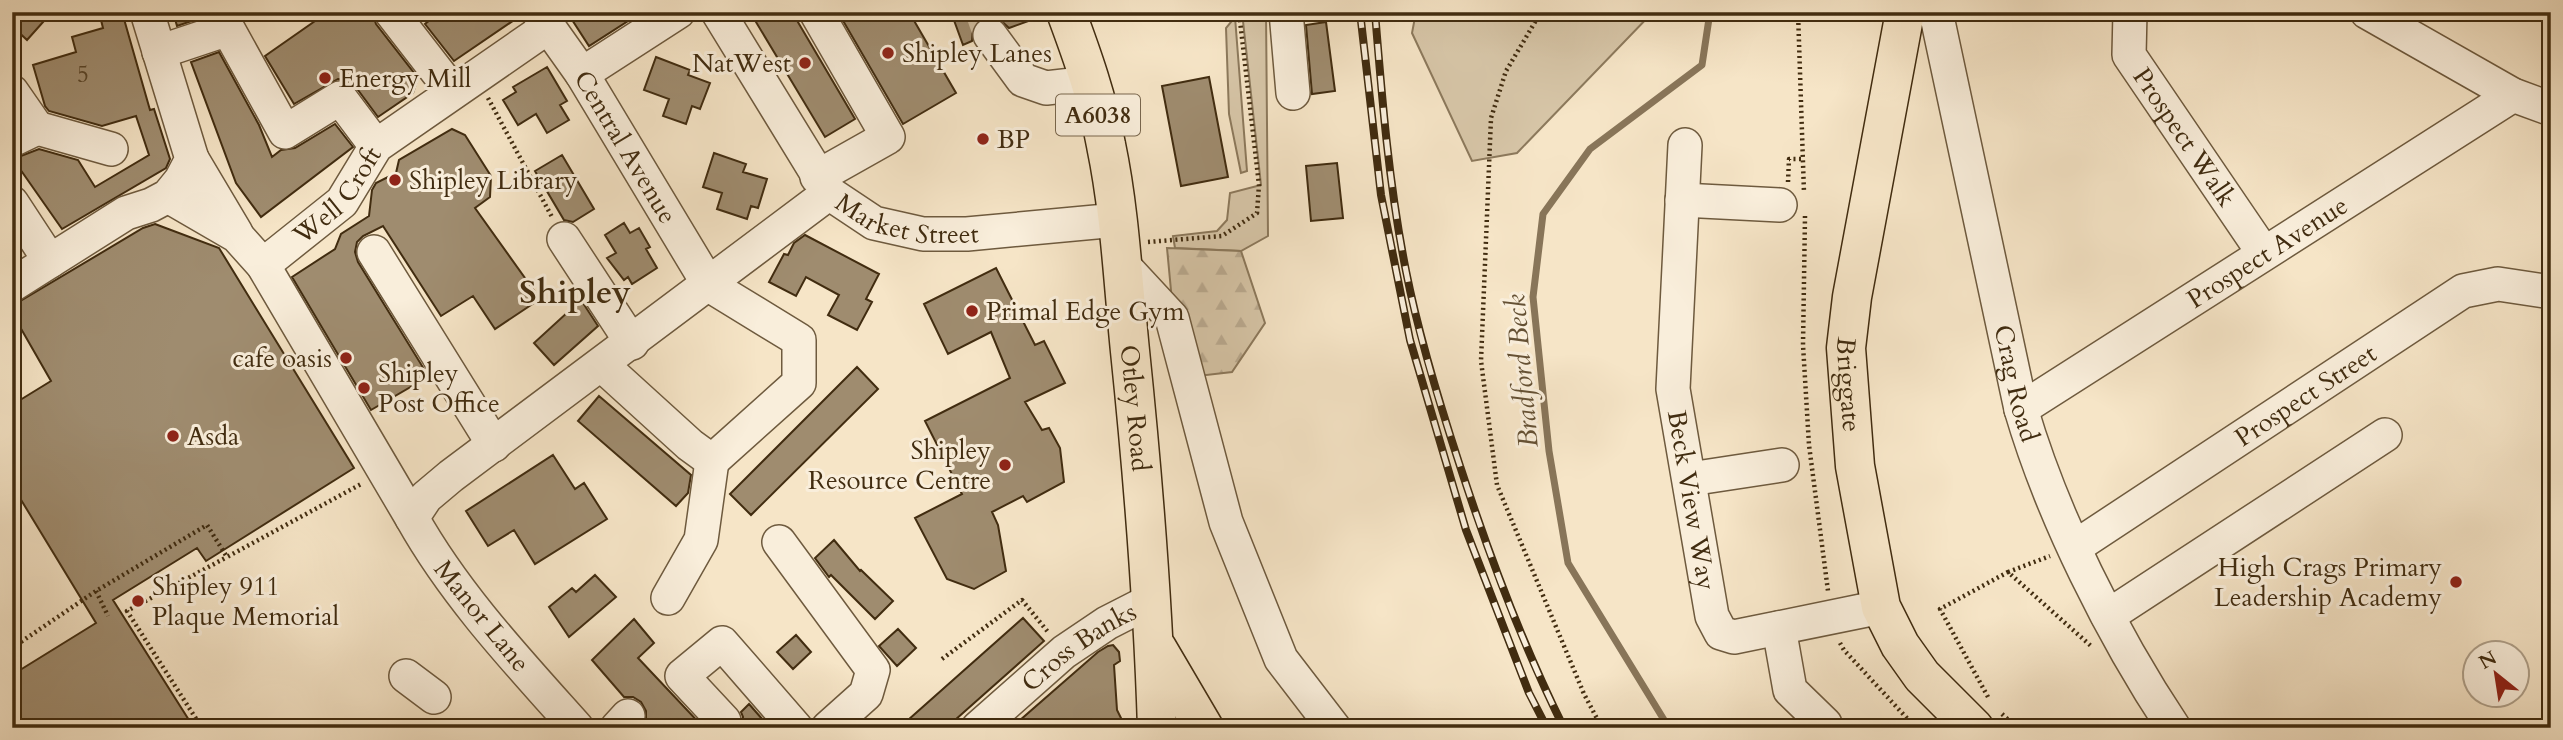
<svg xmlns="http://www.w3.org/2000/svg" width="2563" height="740" viewBox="0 0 2563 740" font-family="Cardo,serif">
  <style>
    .green { fill: #d7c6a8; stroke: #8c795c; stroke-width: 2 }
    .forest { fill: url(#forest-firs); stroke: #8c795c; stroke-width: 2 }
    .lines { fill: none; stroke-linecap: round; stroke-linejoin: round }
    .stream { stroke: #887559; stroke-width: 7 }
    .building { fill: #9f8c6f; stroke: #412c10; stroke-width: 2 }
    .minor-tunnel { stroke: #d2c0a2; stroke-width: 33; stroke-dasharray: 33 17; stroke-linecap: butt }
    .minor-casing { stroke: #6e5a3e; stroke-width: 36 }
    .major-casing { stroke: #412c10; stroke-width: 41 }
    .path { stroke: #412c10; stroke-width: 4.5; stroke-dasharray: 2 3.5; stroke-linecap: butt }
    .minor { stroke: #f9eedb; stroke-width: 33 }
    .major { stroke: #f6e5c7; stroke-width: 38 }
    .rail-casing { stroke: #412c10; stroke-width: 8 }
    .rail { stroke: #f9eedb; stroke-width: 5; stroke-dasharray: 16; stroke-linecap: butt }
    .poi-dot { fill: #8f2418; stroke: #f9eedb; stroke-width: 2.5 }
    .labels { text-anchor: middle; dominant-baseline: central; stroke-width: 6; stroke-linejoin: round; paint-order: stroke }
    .number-label { font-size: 23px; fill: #584428 }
    .shield { fill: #f9eedb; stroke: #78664d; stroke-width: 2 }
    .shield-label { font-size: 24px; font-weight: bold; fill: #412c10 }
    .poi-label { font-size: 26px; fill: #412c10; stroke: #f9eedb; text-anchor: start }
    .street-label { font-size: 26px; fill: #412c10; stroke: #f9eedb }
    .water-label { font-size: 28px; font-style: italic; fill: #655134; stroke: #f9eedb }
    .district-label { font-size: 33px; font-weight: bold; fill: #412c10; stroke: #f9eedb }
  </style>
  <defs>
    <pattern id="forest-firs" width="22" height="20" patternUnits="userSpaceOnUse" patternTransform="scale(1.75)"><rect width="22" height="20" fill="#d7c6a8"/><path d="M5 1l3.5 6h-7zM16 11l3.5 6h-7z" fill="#baaa90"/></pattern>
  </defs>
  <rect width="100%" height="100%" fill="#f6e5c7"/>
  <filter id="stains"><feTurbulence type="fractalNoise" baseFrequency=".00286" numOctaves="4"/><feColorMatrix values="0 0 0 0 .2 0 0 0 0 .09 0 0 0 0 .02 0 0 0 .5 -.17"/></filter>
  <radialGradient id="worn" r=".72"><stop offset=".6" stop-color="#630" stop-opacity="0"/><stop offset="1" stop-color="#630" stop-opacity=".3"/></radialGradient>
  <path class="green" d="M1242,12H1266L1268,236L1241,251L1175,248L1173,236L1217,231L1227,220L1230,193L1261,185Z
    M1416,12H1653L1517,153L1472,161L1412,33Z
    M1235,17L1247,171L1241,173L1229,114L1226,28Z"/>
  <path class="forest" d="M1167,248L1241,251L1265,323L1232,372L1198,376L1172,301Z"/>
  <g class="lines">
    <path class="stream" d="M1669,728L1568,563L1549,451L1533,297L1543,214L1590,149L1702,65L1710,12"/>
  </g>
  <path class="building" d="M12,12H52L27,40L12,26Z
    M99,12H122L150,110L154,109L170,159L166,168L62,229L13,159L39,149L78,160L95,187L149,155L136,116L102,126L49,111L45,106L33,65L76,52L72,37L103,28Z
    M173,12H214L215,13L177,26Z
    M328,12H372L376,24L418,78L413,93L378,117L355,86L347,80L338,79L294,104L265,56Z
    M440,12H519L520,16L454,61L425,24Z
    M567,12H642L589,46Z
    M750,12H792L855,119L825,137Z
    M838,12H909L956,93L903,124Z
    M951,12H1045V15L1009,28L998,18L987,16L979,19L973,27L972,41L963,45Z
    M1326,22L1335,91L1312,94L1306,25Z
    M219,52L259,125L272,157L281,150L295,148L335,124L353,147L261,217L236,183L191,62Z
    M656,57L690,70L688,75L710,83L700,109L692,106L686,124L663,116L669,99L644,90Z
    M547,67L567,101L560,105L569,120L547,133L536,114L518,125L503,100L516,92L513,87Z
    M1209,77L1228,177L1181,186L1162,86Z
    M452,129L465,135L491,176L490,197L475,208L540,299L495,329L473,296L441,316L383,226L363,236L357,242L355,252L358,262L424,369L419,382L371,410L292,277L335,249L341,234L369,216L372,190L376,183L396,173L399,160Z
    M714,153L746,164L743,172L767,179L758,208L751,206L747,219L717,209L722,193L703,187Z
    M562,155L594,209L573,222L564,220L535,171Z
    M1337,163L1343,218L1311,221L1306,166Z
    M624,223L630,233L639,228L650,247L646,249L657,268L632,284L628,277L624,280L607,258L616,253L605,235Z
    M155,224L219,248L354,468L206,561L197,548L113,600L194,728H12V675L96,623L12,485V405L51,381L12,313V306L143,228Z
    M805,235L879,274L866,299L872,302L857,330L828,315L839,295L806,277L796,296L769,282L784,254L788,255L794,243Z
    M996,268L1035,345L1044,341L1065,383L1025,402L1042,430L1049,428L1060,448L1064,482L1027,502L1023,496L992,512L998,525L1006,571L974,589L947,579L915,518L962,494L925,421L1010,378L991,332L948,354L924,304Z
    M581,300L598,326L554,365L534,343Z
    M857,367L878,389L751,515L730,494Z
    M599,396L691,475L688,493L676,506L578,421Z
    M553,455L575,489L584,483L607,519L535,564L514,530L488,546L466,511Z
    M834,540L860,571L861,570L893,601L875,619L831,575L829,577L815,558Z
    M595,575L616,597L569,637L549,607L572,588L576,592Z
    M1023,618L1044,641L946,728H899Z
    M634,619L654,643L638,658L704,728H653L646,721V711L641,702L633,697H624L592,660Z
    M898,629L916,648L897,666L879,646Z
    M796,635L811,652L793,669L777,652Z
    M1113,645L1119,652L1120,661L1114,665L1117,710L1121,718L1117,728H1011L1098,652L1108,646Z
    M749,704L770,728H742L743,717L741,712Z"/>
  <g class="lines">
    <path class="minor-tunnel" d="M982,12L990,35"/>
    <defs>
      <g id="minor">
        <path d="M391,12L453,92"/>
        <path id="s1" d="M538,12L582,74L709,285L799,340V383L712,461L690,445L602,365"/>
        <path id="s2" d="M718,12L829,193L874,223L923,234H967L1117,220"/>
        <path d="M816,12L888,137L817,177"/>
        <path d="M1286,12L1293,93"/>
        <path id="s3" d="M1936,12L2021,409C2052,515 2112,635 2174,728"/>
        <path id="s4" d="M2130,12L2129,55L2263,252"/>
        <path d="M2367,12L2513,95L2551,109"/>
        <path d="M990,35L1023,80L1046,88L1090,83"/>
        <path d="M159,52L228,29L285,132L340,98L376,146"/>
        <path d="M582,74L678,12"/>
        <path d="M12,92L37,128L12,140"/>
        <path d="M37,128L111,149"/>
        <path id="s5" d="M1685,145L1673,389L1712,616L1721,633L1734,637L1881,607"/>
        <path d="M192,159L236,233"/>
        <path d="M168,196L237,236L263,265L412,518"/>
        <path d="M1682,200L1780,205"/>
        <path d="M12,203L50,261"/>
        <path d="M564,239L632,343"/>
        <path d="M374,252L494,445"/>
        <path d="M1121,263L1172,318L1226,522L1281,659L1334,728"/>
        <path id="s6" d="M263,265L342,202L376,146L548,27"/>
        <path d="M12,285L126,213L151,205L168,196L181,180L192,159L147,12"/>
        <path id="s7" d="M2021,409L2513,95"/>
        <path d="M1690,479L1782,465"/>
        <path d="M779,542L873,670L866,694L828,728"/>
        <path id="s8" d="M2075,547L2463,291L2498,284L2551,292"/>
        <path d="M668,598L701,540L712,461"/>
        <path d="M2108,616L2385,435"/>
        <path d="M1779,628L1790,690L1825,724"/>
        <path d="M406,676L434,697"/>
        <path d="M724,721L682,676L722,643L796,728"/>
        <path d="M577,728C518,662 455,595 412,518L426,497L451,476L829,193"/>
        <path d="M617,728L628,716"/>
        <path id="s9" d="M978,728L1064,652L1107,623L1152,600"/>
      </g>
      <g id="major">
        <path id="s10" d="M1066,12C1082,55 1098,100 1106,145C1120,212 1123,282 1130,351C1143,476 1153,602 1157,728"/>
        <path id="s11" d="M1905,12L1852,297L1846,348L1855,466L1881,607L1900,645L1922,676L1974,728"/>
        <path d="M1157,648L1204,728"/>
      </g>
    </defs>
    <use href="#minor" class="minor-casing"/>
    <use href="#major" class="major-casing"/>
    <path class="path" d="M1541,12L1506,71L1491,118L1481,361L1497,485L1584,694L1602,728
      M1798,12L1804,193
      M488,98L552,217
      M1788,182L1789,159H1804
      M1805,216L1803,345L1809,445L1828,591
      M1148,242L1222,236L1257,213L1259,185L1239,12
      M2008,572L2050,556
      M96,591L108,616
      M1840,643L1844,650L1916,728
      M12,648L96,591L207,525L227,557L363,483
      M942,659L1022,600L1048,632
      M1988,697L1940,609L2008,572L2091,646
      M2002,714L2017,728
      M202,728L127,611L227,557"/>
    <use href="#minor" class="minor"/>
    <use href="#major" class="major"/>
    <defs>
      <path id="rail" d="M1360,12L1381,195L1410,340L1466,530L1529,693L1547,728
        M1375,12C1382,99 1389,186 1406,271C1419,337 1439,402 1460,466C1489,555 1522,644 1564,728"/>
    </defs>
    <use href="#rail" class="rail-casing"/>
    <use href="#rail" class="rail"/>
  </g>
  <g class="poi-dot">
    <circle cx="888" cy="53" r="7"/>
    <circle cx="805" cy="63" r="7"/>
    <circle cx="325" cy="78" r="7"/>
    <circle cx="983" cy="139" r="7"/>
    <circle cx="395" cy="180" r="7"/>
    <circle cx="972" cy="311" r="7"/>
    <circle cx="346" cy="358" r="7"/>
    <circle cx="364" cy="388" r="7"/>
    <circle cx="173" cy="436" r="7"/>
    <circle cx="1005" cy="465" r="7"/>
    <circle cx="2456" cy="582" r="7"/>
    <circle cx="138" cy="601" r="7"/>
  </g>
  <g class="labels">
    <g class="number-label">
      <text x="83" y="74">5</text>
    </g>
    <rect class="shield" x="1056" y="94.5" width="84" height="41" rx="5"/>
    <g class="shield-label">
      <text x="1098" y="115">A6038</text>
    </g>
    <g class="poi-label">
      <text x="902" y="53">Shipley Lanes</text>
      <text x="791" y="63" text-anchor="end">NatWest</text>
      <text x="339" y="78">Energy Mill</text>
      <text x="997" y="139">BP</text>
      <text x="409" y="180">Shipley Library</text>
      <text x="986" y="311">Primal Edge Gym</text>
      <text x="332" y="358" text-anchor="end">cafe oasis</text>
      <text x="378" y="373">Shipley<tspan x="378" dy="30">Post Office</tspan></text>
      <text x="187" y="436">Asda</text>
      <text x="991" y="450" text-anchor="end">Shipley<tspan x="991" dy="30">Resource Centre</tspan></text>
      <text x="2442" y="567" text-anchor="end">High Crags Primary<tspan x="2442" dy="30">Leadership Academy</tspan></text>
      <text x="152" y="586">Shipley 911<tspan x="152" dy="30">Plaque Memorial</tspan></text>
    </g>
    <g class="street-label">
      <text stroke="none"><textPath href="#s4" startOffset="142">Prospect Walk</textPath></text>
      <text stroke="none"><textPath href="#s1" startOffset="161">Central Avenue</textPath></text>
      <text stroke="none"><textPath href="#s6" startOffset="103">Well Croft</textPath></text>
      <text stroke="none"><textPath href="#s2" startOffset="298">Market Street</textPath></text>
      <text stroke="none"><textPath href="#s7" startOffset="292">Prospect Avenue</textPath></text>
      <text stroke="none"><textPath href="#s3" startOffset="380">Crag Road</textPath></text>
      <text stroke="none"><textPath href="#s11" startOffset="378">Briggate</textPath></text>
      <text stroke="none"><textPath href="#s8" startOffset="276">Prospect Street</textPath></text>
      <text stroke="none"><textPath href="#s10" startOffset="404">Otley Road</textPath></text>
      <text stroke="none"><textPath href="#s5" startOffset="357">Beck View Way</textPath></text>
      <text transform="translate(482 616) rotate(51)">Manor Lane</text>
      <text stroke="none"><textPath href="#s9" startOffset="130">Cross Banks</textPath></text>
    </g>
    <g class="water-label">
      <text transform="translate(1522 371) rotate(-95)">Bradford Beck</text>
    </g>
    <g class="district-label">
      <text x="575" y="292">Shipley</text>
    </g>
  </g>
  <rect width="2563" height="740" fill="none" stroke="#f6e5c7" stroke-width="42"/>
  <rect x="14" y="14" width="2535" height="712" fill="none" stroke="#412c10" stroke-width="3.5"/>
  <rect x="21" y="21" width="2521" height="698" fill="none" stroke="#412c10" stroke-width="2"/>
  <g transform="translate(2496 674) rotate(330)"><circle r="33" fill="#f9eedb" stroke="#afa08a" stroke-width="2"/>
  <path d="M0-5L12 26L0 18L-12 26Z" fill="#8f2418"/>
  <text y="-10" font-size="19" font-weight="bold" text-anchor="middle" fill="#412c10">N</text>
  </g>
  <rect width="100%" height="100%" filter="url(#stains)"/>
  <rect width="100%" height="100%" fill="url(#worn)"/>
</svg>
